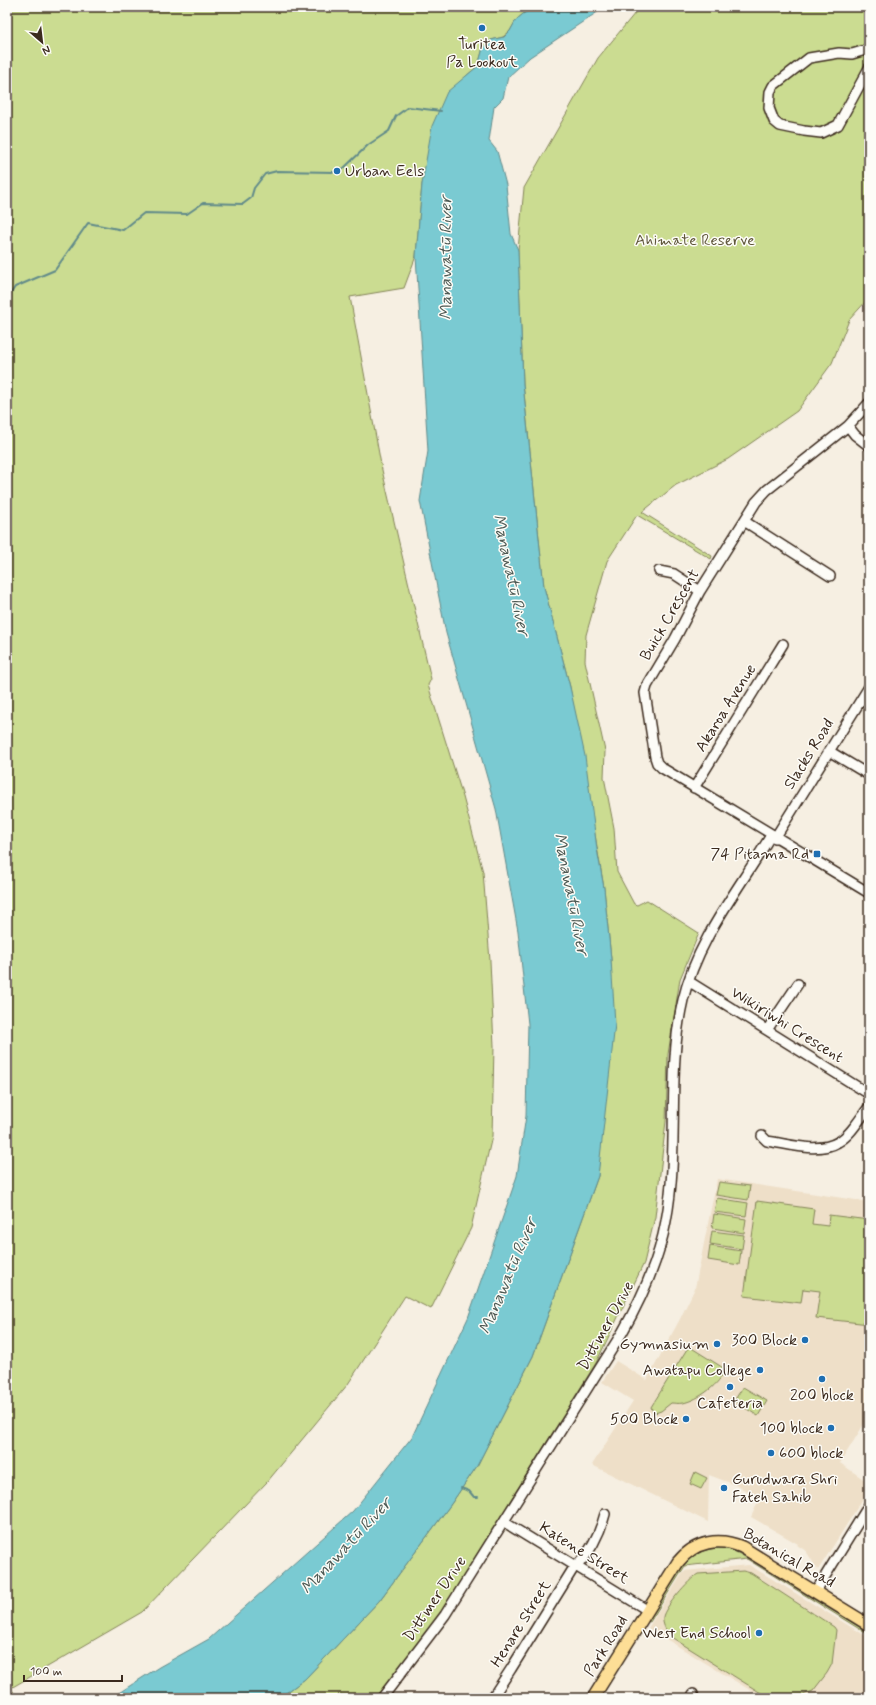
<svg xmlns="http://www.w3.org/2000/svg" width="876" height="1705" viewBox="0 0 876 1705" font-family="Mynerve,sans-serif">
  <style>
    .built { fill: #eedfc8 }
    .green { fill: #cbdc91; stroke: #838358 }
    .water { fill: #7acad2; stroke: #618a8a }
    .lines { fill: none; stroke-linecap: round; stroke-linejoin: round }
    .stream { stroke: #618a8a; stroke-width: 2 }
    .minor-casing { stroke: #3b2a1e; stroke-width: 12 }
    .major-casing { stroke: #3b2a1e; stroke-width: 14 }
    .minor { stroke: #fdfcf7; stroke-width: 9 }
    .major { stroke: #fdde96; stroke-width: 11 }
    .poi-dot { fill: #1f6fb2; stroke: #fdfcf7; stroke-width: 1.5 }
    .labels { text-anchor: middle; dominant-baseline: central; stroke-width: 3; stroke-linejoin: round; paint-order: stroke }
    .poi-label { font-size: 16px; fill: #3b2a1e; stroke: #fdfcf7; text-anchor: end }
    .park-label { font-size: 16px; fill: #5f563b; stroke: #fdfcf7 }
    .street-label { font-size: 16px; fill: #3b2a1e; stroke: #fdfcf7 }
    .water-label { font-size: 17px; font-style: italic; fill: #4e5a54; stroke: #fdfcf7 }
  </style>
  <rect width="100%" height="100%" fill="#f6efe2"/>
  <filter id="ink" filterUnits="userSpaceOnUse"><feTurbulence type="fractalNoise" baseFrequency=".025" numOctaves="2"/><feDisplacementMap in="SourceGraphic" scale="8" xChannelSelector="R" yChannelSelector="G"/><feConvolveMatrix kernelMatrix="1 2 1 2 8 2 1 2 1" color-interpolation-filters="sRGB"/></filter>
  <g filter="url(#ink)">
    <path class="built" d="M717,1179L869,1202V1416L840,1463L869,1483V1489L818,1570L806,1551L797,1545L798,1544L751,1517L759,1500L738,1486L709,1475L708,1522L592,1465L633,1401L602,1382L616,1361L647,1380L680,1319L695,1288Z
      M749,1565L869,1638V1698H763L648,1628L684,1571Z"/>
    <path class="green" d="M7,7H535L523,14L516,20L510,31L503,37L491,40L483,48L478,66L466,76L422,184L416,256L404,288L350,297L382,470L431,679L428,685L463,797L483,872L490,961L494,1046L492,1136L471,1228L431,1309L405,1296L348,1384L267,1482L142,1612L11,1688L17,1698H7Z
      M640,7H869V298L849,320L832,363L797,411L728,459L676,485L642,512L712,556L711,559L637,515L607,561L586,635L585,661L605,751L604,777L614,828L617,872L634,904L637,905L647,900L699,933L680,979L668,1054L666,1121L655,1217L644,1263L596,1363L436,1620L375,1698H279L305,1679L379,1601L451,1504L477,1466L533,1356L598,1176L611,959L604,888L570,687L544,587L523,383L518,250L524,188L598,58Z
      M719,1182L750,1186L748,1200L716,1195Z
      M717,1198L748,1203L746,1216L714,1212Z
      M757,1201L814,1209L812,1224L828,1226L829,1215L869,1220V1324L816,1318L820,1291L803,1289L801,1303L744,1296Z
      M714,1214L746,1219L744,1233L712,1228Z
      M712,1231L744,1235L742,1249L710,1244Z
      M710,1246L741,1251L739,1265L708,1260Z
      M690,1347L725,1369C721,1384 698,1400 683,1403C678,1404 675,1403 671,1403L661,1411L655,1413L653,1412L651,1407L687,1349Z
      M743,1387L767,1401L758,1416L734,1401Z
      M695,1472L707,1478L701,1489L690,1484Z
      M721,1548L731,1550L740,1554L869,1633V1635L747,1559L685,1566L650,1622L648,1621C660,1603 678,1566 695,1555C703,1550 712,1548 721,1548Z
      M743,1571L751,1573L834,1627L836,1630L832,1664L827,1673L813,1691L796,1698H769L671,1637C666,1631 662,1624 663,1617C664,1608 689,1579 698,1574Z"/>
    <path class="water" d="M535,7H605L530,57L508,77L503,98L494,107L489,141L497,151L506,185L511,234L518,250L523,384L544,587L570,687L585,756L597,849L604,888L611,959L615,1024L598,1176L533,1356L477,1466L451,1504L379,1601L305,1679L279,1698H111L159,1667L209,1639L353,1511L412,1437L468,1318L517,1176L526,1116L528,1024L518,931L496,809L446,633L420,501L428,451L416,256L422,184L432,126L447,92L478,66L483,48L491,40L504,37L510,31L516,20L523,14Z"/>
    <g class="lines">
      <path class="stream" d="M7,299L15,287L55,270L88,223L123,230L144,213L187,214L203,203L243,204L251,198L254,188L265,174L277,171L334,172L343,169L368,145L389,131L396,116L408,107L441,111
        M461,1488L469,1491L474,1497H478"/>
      <defs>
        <path id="minor" d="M869,49L852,54L839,53L809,58L773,86L770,92L769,108L774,121L780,126L804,131L821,133L838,125L869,68
          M869,403L848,426L767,490L756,502L700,591L675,639L647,686L645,693L655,757L657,763L662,768L869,893
          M848,426L855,435L869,446
          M744,521L830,576
          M659,571L674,574L700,591
          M829,751L869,775
          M694,788L783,644
          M775,838L869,687
          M688,983L693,984L869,1094
          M767,1030L798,984
          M762,1136L767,1141C789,1144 818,1154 838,1142C851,1135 860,1118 869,1107
          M504,1522L647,1610
          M816,1591L869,1505
          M693,1694L694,1698
          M382,1698L445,1615L622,1333C642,1298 659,1260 666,1221C680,1148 666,1073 683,1000C697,939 740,888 771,835
          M492,1698L511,1669L573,1569C589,1556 600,1533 605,1514"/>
        <path id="major" d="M593,1698L678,1562C695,1541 719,1537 742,1547L869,1625"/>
      </defs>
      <use href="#minor" class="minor-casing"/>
      <use href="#major" class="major-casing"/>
      <use href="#minor" class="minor"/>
      <use href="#major" class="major"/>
    </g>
  </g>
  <g class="poi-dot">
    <circle cx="482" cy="28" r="4"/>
    <circle cx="337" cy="171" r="4"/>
    <rect x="813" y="850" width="8" height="8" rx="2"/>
    <circle cx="805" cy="1340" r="4"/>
    <circle cx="717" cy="1344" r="4"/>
    <circle cx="760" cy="1370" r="4"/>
    <circle cx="822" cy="1379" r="4"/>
    <circle cx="730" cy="1387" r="4"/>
    <circle cx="686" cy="1419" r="4"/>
    <circle cx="831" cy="1428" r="4"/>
    <circle cx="771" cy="1453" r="4"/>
    <circle cx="724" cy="1488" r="4"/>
    <circle cx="759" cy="1633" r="4"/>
  </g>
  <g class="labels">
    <g class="poi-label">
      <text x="482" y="44" text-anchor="middle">Turitea<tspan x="482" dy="18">Pa Lookout</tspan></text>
      <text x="345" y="171" text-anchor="start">Urban Eels</text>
      <text x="809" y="854">74 Pitama Rd</text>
      <text x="797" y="1340">300 Block</text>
      <text x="709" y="1344">Gymnasium</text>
      <text x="752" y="1370">Awatapu College</text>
      <text x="822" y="1395" text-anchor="middle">200 block</text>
      <text x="730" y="1403" text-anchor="middle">Cafeteria</text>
      <text x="678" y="1419">500 Block</text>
      <text x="823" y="1428">100 block</text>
      <text x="779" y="1453" text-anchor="start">600 block</text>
      <text x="732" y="1479" text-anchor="start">Gurudwara Shri<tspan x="732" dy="18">Fateh Sahib</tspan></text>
      <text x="751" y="1633">West End School</text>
    </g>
    <g class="park-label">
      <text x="695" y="240">Ahimate Reserve</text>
    </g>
    <g class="street-label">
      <text transform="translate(670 615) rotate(-60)">Buick Crescent</text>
      <text transform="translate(726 708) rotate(-58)">Akaroa Avenue</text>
      <text transform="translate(809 754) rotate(-58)">Slacks Road</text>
      <text transform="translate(787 1025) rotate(32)">Wikiriwhi Crescent</text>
      <text transform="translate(606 1326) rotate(-61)">Dittmer Drive</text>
      <text transform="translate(584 1553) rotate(32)">Katene Street</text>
      <text transform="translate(789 1558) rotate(30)">Botanical Road</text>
      <text transform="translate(435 1599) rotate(-56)">Dittmer Drive</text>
      <text transform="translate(521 1624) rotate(-58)">Henare Street</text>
      <text transform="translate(606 1646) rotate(-58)">Park Road</text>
    </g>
    <g class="water-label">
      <text transform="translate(446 258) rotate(-90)">Manawatū River</text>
      <text transform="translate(511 575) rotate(78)">Manawatū River</text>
      <text transform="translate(571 894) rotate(79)">Manawatū River</text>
      <text transform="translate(508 1276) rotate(-67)">Manawatū River</text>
      <text transform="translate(346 1546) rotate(-47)">Manawatū River</text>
    </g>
  </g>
  <rect width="876" height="1705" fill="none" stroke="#fdfcf7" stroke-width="24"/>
  <rect x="12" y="12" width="852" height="1681" fill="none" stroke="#3b2a1e" stroke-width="1.5" filter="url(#ink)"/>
  <g transform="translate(42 42) rotate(152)" stroke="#fdfcf7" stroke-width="3" paint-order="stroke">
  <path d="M0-3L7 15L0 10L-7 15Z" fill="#3b2a1e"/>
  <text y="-6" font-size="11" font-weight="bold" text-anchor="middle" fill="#3b2a1e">N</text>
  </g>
  <path d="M24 1675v6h98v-6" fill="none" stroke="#3b2a1e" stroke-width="2"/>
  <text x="30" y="1675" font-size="12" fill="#3b2a1e" stroke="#fdfcf7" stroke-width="3" paint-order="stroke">100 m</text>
</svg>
